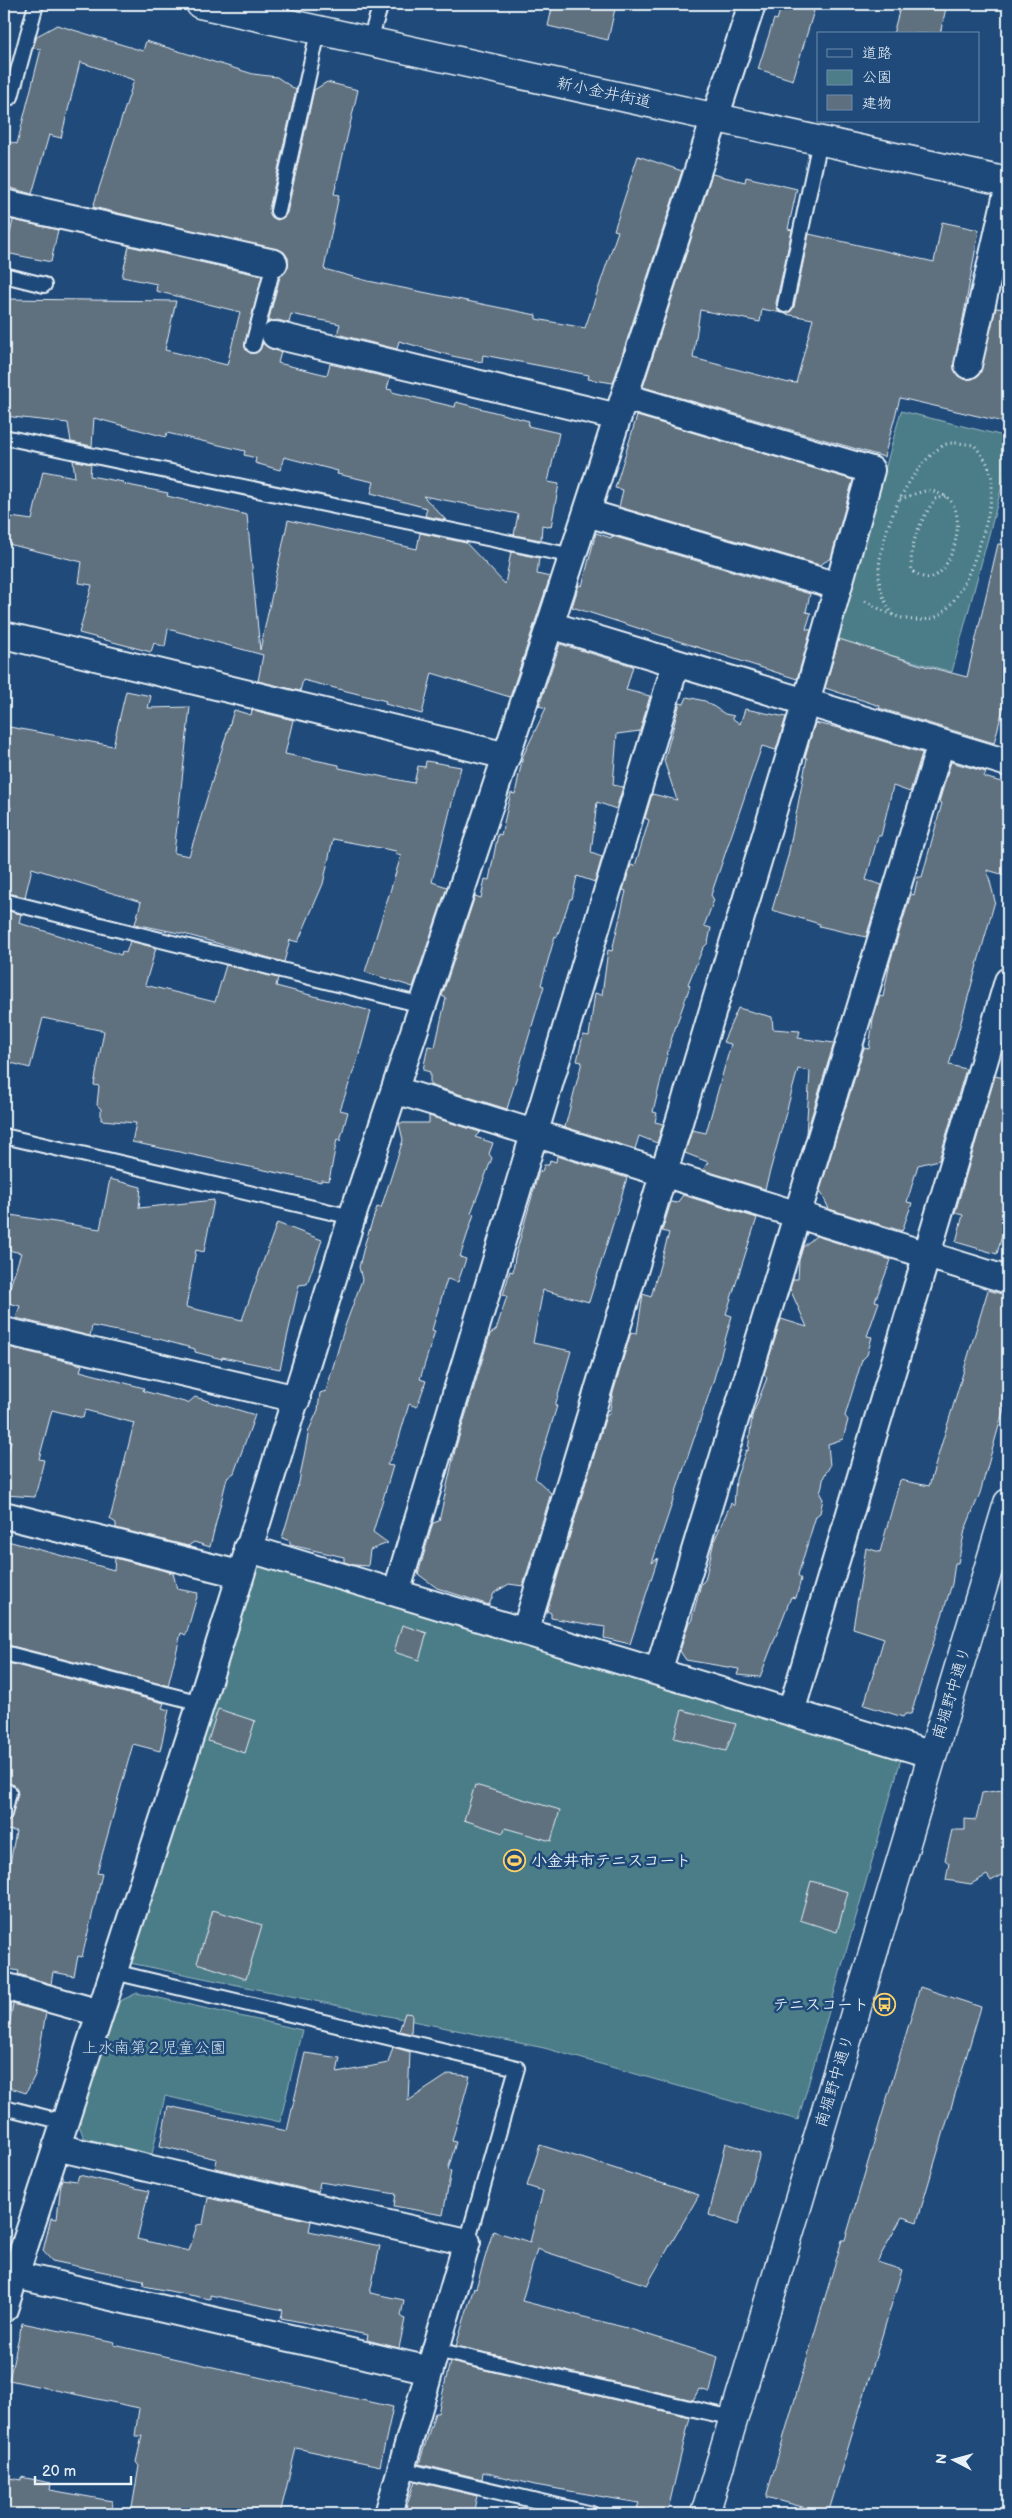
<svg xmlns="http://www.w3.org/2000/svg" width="1012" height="2518" viewBox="0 0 1012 2518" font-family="'Balsamiq Sans','Klee One',sans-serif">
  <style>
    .green { fill: #4c7d88; stroke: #9ab7c0 }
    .building { fill: #5e6f7f; stroke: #e8f1f8 }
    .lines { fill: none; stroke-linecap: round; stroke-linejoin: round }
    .lane-casing { stroke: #e8f1f8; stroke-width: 18 }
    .street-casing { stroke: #e8f1f8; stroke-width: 30 }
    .secondary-casing { stroke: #e8f1f8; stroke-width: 31 }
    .path { stroke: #e8f1f8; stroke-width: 3; stroke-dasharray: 1 4; stroke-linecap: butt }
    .lane { stroke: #1f4a7a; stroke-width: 14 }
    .street { stroke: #1f4a7a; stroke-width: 26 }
    .secondary { stroke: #1f4a7a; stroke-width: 28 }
    .labels { text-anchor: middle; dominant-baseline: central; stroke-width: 5; stroke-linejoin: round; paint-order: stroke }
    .street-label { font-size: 16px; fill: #e8f1f8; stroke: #1f4a7a }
    .poi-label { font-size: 16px; font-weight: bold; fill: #e8f1f8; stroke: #1f4a7a; text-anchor: start }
    .park-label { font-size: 16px; fill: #d1e0e7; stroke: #1f4a7a }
  </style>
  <rect width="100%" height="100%" fill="#1f4a7a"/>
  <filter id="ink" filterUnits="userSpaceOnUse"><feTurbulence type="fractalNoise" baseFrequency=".02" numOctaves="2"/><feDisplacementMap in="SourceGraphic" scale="10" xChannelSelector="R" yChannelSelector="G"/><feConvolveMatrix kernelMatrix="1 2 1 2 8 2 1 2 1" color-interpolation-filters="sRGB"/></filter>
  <g filter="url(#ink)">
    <path class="green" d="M901,411L1008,437V464L952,672L838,641Z
      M253,1563L901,1759L798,2120L544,2048L125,1962Z
      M137,1993L302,2030L280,2122L165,2096L152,2154L84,2138L78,2123L116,2003Z"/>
    <path class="building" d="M553,4H616L608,40L548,26Z
      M782,4H816L793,80L758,69L774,19L777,20Z
      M901,4H947L940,34H893Z
      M57,25L143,51L146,41L253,74L277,77L296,90L269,209L272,217L277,220L284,217L287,213L314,90L327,82L358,90L334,194L339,195L324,269L368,281L536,315V319L585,328L618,231L614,230L638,156L682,171L613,383L588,379L589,375L483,355L482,362L452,356L399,341L397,349L337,334L340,324L291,314L289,323L278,320L268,322L280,277L288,267V258L284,252L93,207L134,80L80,62L61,138L49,135L32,194L4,186V140L17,144L41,49L33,48L37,36Z
      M712,174L745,182L746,177L797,189L788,229L792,230L776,303L777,308L782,313L762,309L760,322L700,310L693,358L789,383V382L796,383L813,319L785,314L791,311L794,307L809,234L934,262L942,222L979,230L954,369L958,376L964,379H972L979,375L996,308L1008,309V423L900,398L884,457L643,387Z
      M13,220L58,230L51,262L6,253Z
      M129,246L262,276L245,343V348L250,353L259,351L263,343L271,349L281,352L278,363L327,375L330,364L390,378L387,389L392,390V392L455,407L456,402L529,421L528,426L559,433L548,482L559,484L551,527L542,525L541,540L514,535L518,514L423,496L446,520L425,516L427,508L371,493L374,482L337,474L338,471L284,457L280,470L255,463L256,458L244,455L245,451L167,433L166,437L94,418L92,446L71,442L68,423L4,416V299L176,301L165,350L227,365L240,312L156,291L157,284L122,277Z
      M637,416L853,480L831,558L820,565L619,507L623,490L615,488Z
      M73,460L91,464L90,476L123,482V484L168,493L167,496L247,515L260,650L288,520L417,549L420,533L466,543L505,584L511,552L539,558L537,574L550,577L510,697L432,673L422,714L385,704L386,701L303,680L300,691L258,681L263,655L168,629L165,647L154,643L151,652L79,633L92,585L79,583L82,562L4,543V516L32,520L43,471L75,477Z
      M596,533L611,538L612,536L810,594L806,612L811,613L806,629L811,630L797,679L572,607L579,585L582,586Z
      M998,544L1008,545V690L994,743L879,708L880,706L825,688L839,639L921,665L967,677Z
      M560,644L633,666L626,690L650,696L640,731L617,734L613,785L623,787L616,809L597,802L591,853L602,857L595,882L577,876L572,899H570L557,937L555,936L541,985L544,986L507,1109L430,1085V1072L423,1070L428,1046L435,1047L446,998L442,996L475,896L481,898L485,879L489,880L498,834L501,835L511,793L515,794L523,756L546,708L539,706Z
      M126,691L151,696L148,708L190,707L174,853L189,856L234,710L251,715L252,710L293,720L285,754L339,765V768L414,783L418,766L425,767L426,761L461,767L432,882L447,887L413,987L365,972L401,856L395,854L396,851L333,839L323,884L298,942L290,940L284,962L184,934L135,924L141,902L32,868L25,897L4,892V835L11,807L4,806V726L113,746Z
      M687,697L705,701L725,714L734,716L732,718L740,724L745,709L786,717L776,750L762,746L711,895L714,900L704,926L711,928L708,943L703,948L688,984L690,986L670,1043L653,1112L657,1113L655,1122L663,1124L657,1143L639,1136L635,1149L565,1127L582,1062L577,1061L583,1035L589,1036L595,993L602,995L608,950L612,951L626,891L623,890L631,865L635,866L649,820L645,818L652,794L677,800L664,761L680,703L684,704Z
      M815,723L839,728L922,753L910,792L893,786L881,836H878L866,880L882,885L866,937L819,926L820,924L772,910L788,856L807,758L805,757Z
      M951,762L986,772L984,777L1008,784V876L987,870L995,901L949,1065L966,1069L939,1160L918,1165L907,1202L912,1203L902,1231L829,1209L820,1190L864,1048L869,1049L873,1019L880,996L883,997L890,962L911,894L914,895L918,877H922L942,803L939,802Z
      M4,910L21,914L19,923L121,955L122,951L126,953L130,941L156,948L145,985L215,1002L226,965L278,978L276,986L371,1011L358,1058L340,1110L348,1112L340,1141L337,1139L329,1181L321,1180V1182L132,1142L136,1123L101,1120V1109L97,1105L99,1086L94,1085L104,1031L43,1018L30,1068L4,1061Z
      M738,1008L772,1017L773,1029L800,1031L798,1038L834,1043L806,1134L810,1071L798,1069L765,1189L703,1170L708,1162L685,1153L692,1130L706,1133L731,1044L723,1042Z
      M995,1076L1008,1079V1213L997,1254L956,1242L963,1215L955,1213Z
      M429,1116L480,1132L475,1137L493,1143L489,1154L492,1158L471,1213L474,1214L460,1257L466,1259L458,1282L447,1279L432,1330L435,1331L420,1379L426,1381L417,1407L409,1404L397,1445L387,1465L393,1466L373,1532L388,1543L370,1550L368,1566L354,1565L344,1562V1557L290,1545V1541L282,1538L299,1482L309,1430L318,1410L320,1393L326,1391L344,1329L362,1280L359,1267L365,1243L377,1207L381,1208L403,1140L399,1123H429Z
      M557,1156L627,1178L589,1302L543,1290L533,1343L571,1351L555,1406H557L535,1478L551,1493L523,1586L509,1584L494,1593L489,1605L437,1588L418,1574L433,1523L439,1521L455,1450L472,1394L490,1334L496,1330L507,1296L503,1295L510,1271L513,1272L515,1257L539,1171L542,1172L544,1165H549L550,1160L556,1162Z
      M110,1179L141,1187L139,1208L214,1200L204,1252L196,1250L186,1307L242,1320L277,1223L322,1240L307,1284L299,1285L280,1369L222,1357V1359L195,1352V1349L159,1339L92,1326L90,1336L16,1318L20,1306L5,1302L21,1253L4,1249V1214L100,1229Z
      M683,1195L757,1218L726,1314L732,1316L713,1382L652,1563L658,1558L630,1644L604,1638L605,1627L551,1618V1613L547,1611L606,1416L609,1414L613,1393L631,1332L637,1333L643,1294L651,1297L669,1233L662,1231L671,1202L677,1203Z
      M816,1236L891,1260L875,1301L879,1302L867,1336L872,1337L867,1355L862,1360L845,1416L848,1420L843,1439L828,1444L830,1466L824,1476L820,1494L823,1499L820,1513L816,1516L798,1575L801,1579L796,1598L791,1597L760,1677L737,1675L739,1669L686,1660L680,1651L689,1622H691L701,1584L705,1580L714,1541L731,1503L734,1506L736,1479L746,1450L748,1451L752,1416L767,1378L764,1374L781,1319L807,1327L790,1289L793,1279H798L799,1260L803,1247Z
      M988,1290L1008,1296V1394L980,1493L965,1530L958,1563H955L952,1584L911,1714H905L903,1717L864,1705L884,1638L853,1628L866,1548L880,1552L900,1480L929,1486Z
      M8,1347L82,1365L80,1371L144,1388L143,1391L188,1403L195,1397L255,1415L234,1473L227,1478L210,1547L194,1542L188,1546L116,1528V1523L110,1519L134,1423L85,1410L83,1418L52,1410L39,1459L44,1460L35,1497L4,1495V1471L11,1441L4,1439V1362Z
      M4,1540L114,1570L115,1558L173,1573L177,1589L198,1593L186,1635L181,1633L168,1686L4,1644L8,1612L4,1611Z
      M402,1625L427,1633L419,1660L394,1652Z
      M4,1662L164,1703L162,1708L169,1710L160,1751L133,1744L97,1873L102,1874L82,1957L78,1956L74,1976L53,1972L51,1984L18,1974L19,1971L4,1968V1897L16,1831L4,1830V1823L10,1820L12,1816L18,1793L14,1785L4,1782Z
      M218,1709L255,1721L245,1753L208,1741Z
      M682,1710L736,1724L726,1751L674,1738Z
      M475,1785L560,1810L551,1841L505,1828L503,1833L464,1820Z
      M1008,1789V1871L991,1881L987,1875L971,1884L946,1880L949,1863L945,1860L952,1830H965V1819L976,1820L982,1793Z
      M811,1881L848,1892L837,1932L800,1920Z
      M213,1910L262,1925L246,1979L197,1963Z
      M920,1987L981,2007L917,2222L902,2217L877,2262L902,2270L828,2514L766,2497L842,2240H845Z
      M13,2004L46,2013L35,2075L26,2093L4,2086V2053Z
      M405,2013L412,2014L411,2034L399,2031Z
      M393,2047L410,2052L408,2101L449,2074L470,2076L452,2141L456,2142L448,2170L451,2171L443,2215L394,2206L396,2194L320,2182L318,2192L215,2168L217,2159L160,2146L168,2106L287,2131L305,2053L340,2058L337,2073L388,2063Z
      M726,2143L760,2154L738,2225L709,2215Z
      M540,2145L699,2195L647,2285L537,2249L522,2301L627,2328L718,2357L710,2392L699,2389L693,2400L456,2346L474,2287L476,2288L493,2231L530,2242L543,2191L527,2186Z
      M79,2175L149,2191L137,2239L189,2251L197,2225L203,2224L208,2198L311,2221L309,2231L380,2246L370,2293L404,2300L401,2316L405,2319L399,2348L367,2340L368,2335L281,2318L283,2310L210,2295V2299L144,2286L143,2280L52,2261L43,2251L51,2218L57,2219L61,2183L62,2179L77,2181Z
      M22,2323L115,2342L114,2345L393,2407L380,2466L296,2448L280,2514H131L139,2466L136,2462L142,2436H135L139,2408L9,2380Z
      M450,2362L690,2417L667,2514L637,2508L639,2503L535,2485L483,2472L482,2479L419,2464L435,2413H438Z
      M4,2477L21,2480V2477L51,2483L50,2490L112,2501L111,2514H4Z
      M415,2481L477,2496L473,2514H404Z"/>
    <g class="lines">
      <defs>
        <path id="lane" d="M369,43L381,4
          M11,97L36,4
          M278,211L318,32
          M4,275L44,285
          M785,305L820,141
          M253,345L274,263
          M4,437L573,556
          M4,901L422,1005
          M4,1136L352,1217
          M4,1653L201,1703
          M4,1791L9,1792L4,1814
          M114,1972L517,2068L467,2242
          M4,2107L64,2122
          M436,2350L733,2418
          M401,2469L592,2514"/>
        <path id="street" d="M4,203L274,263
          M275,335L618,417
          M968,365L1008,189
          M587,513L838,586
          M550,625L1008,763
          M4,635L507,756
          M395,1090L1008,1280
          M4,1331L297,1399
          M4,1515L239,1574
          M247,1548L933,1755
          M396,1593L676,663
          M525,1632L806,702L871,470L625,397
          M658,1672L941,743
          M791,1712L1008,981
          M4,1986L100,2013
          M56,2147L467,2242L388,2514
          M15,2275L430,2370
          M4,2309L201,1703L352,1217L550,625L752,4"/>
        <path id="secondary" d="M200,4L1008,182
          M705,2514L1008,1503"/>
      </defs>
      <use href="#lane" class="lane-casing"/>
      <use href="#street" class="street-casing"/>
      <use href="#secondary" class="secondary-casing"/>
      <path class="path" d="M900,499C909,497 917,492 926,491C930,490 936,492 940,494C972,503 954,569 933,577C925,580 919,575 912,571C908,545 921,520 935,499L948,496
        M865,601C887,613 907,625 933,618C964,610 994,512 992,482C991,466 984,457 974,445C965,444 952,441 944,445C908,467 878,535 879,576C879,591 886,603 893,616"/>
      <use href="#lane" class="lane"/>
      <use href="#street" class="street"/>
      <use href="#secondary" class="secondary"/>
    </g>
  </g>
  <defs>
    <symbol id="stadium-ring" viewBox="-11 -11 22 22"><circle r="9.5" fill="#1f4a7a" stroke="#ffd166" stroke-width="1.5"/><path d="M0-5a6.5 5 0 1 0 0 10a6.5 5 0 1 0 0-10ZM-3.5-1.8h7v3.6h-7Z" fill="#ffd166"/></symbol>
    <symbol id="bus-ring" viewBox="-11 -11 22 22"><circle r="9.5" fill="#1f4a7a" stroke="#ffd166" stroke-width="1.5"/><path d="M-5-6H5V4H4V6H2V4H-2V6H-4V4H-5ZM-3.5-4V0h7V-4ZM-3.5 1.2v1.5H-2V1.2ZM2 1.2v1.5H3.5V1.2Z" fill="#ffd166"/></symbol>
  </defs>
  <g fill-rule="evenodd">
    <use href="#stadium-ring" x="502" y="1848" width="25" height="25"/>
    <use href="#bus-ring" x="872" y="1992" width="25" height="25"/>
  </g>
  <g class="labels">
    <g class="street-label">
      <text transform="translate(604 93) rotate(12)">新小金井街道</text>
      <text transform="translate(952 1693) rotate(-73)">南堀野中通り</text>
      <text transform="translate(835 2081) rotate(-73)">南堀野中通り</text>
    </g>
    <g class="poi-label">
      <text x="531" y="1861">小金井市テニスコート</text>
      <text x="869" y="2005" text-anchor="end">テニスコート</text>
    </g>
    <g class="park-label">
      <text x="154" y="2048">上水南第２児童公園</text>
    </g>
  </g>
  <rect width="1012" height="2518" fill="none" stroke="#1f4a7a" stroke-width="20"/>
  <rect x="10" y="10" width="992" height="2498" fill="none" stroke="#e8f1f8" stroke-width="2" filter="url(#ink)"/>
  <rect x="817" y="32" width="162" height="90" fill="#1f4a7a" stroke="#6f8dac"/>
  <rect x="827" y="49" width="25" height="8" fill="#1f4a7a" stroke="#6f8dac"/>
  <text x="862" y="58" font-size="15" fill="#e8f1f8">道路</text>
  <rect x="827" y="70" width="25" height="15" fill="#4c7d88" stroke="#6f8dac"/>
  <text x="862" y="82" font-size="15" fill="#e8f1f8">公園</text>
  <rect x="827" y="95" width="25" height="15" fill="#5e6f7f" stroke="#6f8dac"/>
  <text x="862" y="108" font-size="15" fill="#e8f1f8">建物</text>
  <g transform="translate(954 2460) rotate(276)" stroke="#1f4a7a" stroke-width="4" paint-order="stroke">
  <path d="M0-4L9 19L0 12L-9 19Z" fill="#e8f1f8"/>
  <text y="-8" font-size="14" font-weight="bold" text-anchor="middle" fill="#e8f1f8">N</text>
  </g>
  <path d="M35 2476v8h96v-8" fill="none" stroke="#e8f1f8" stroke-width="2.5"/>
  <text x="42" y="2476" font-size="15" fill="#e8f1f8" stroke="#1f4a7a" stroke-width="4" paint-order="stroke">20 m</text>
</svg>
